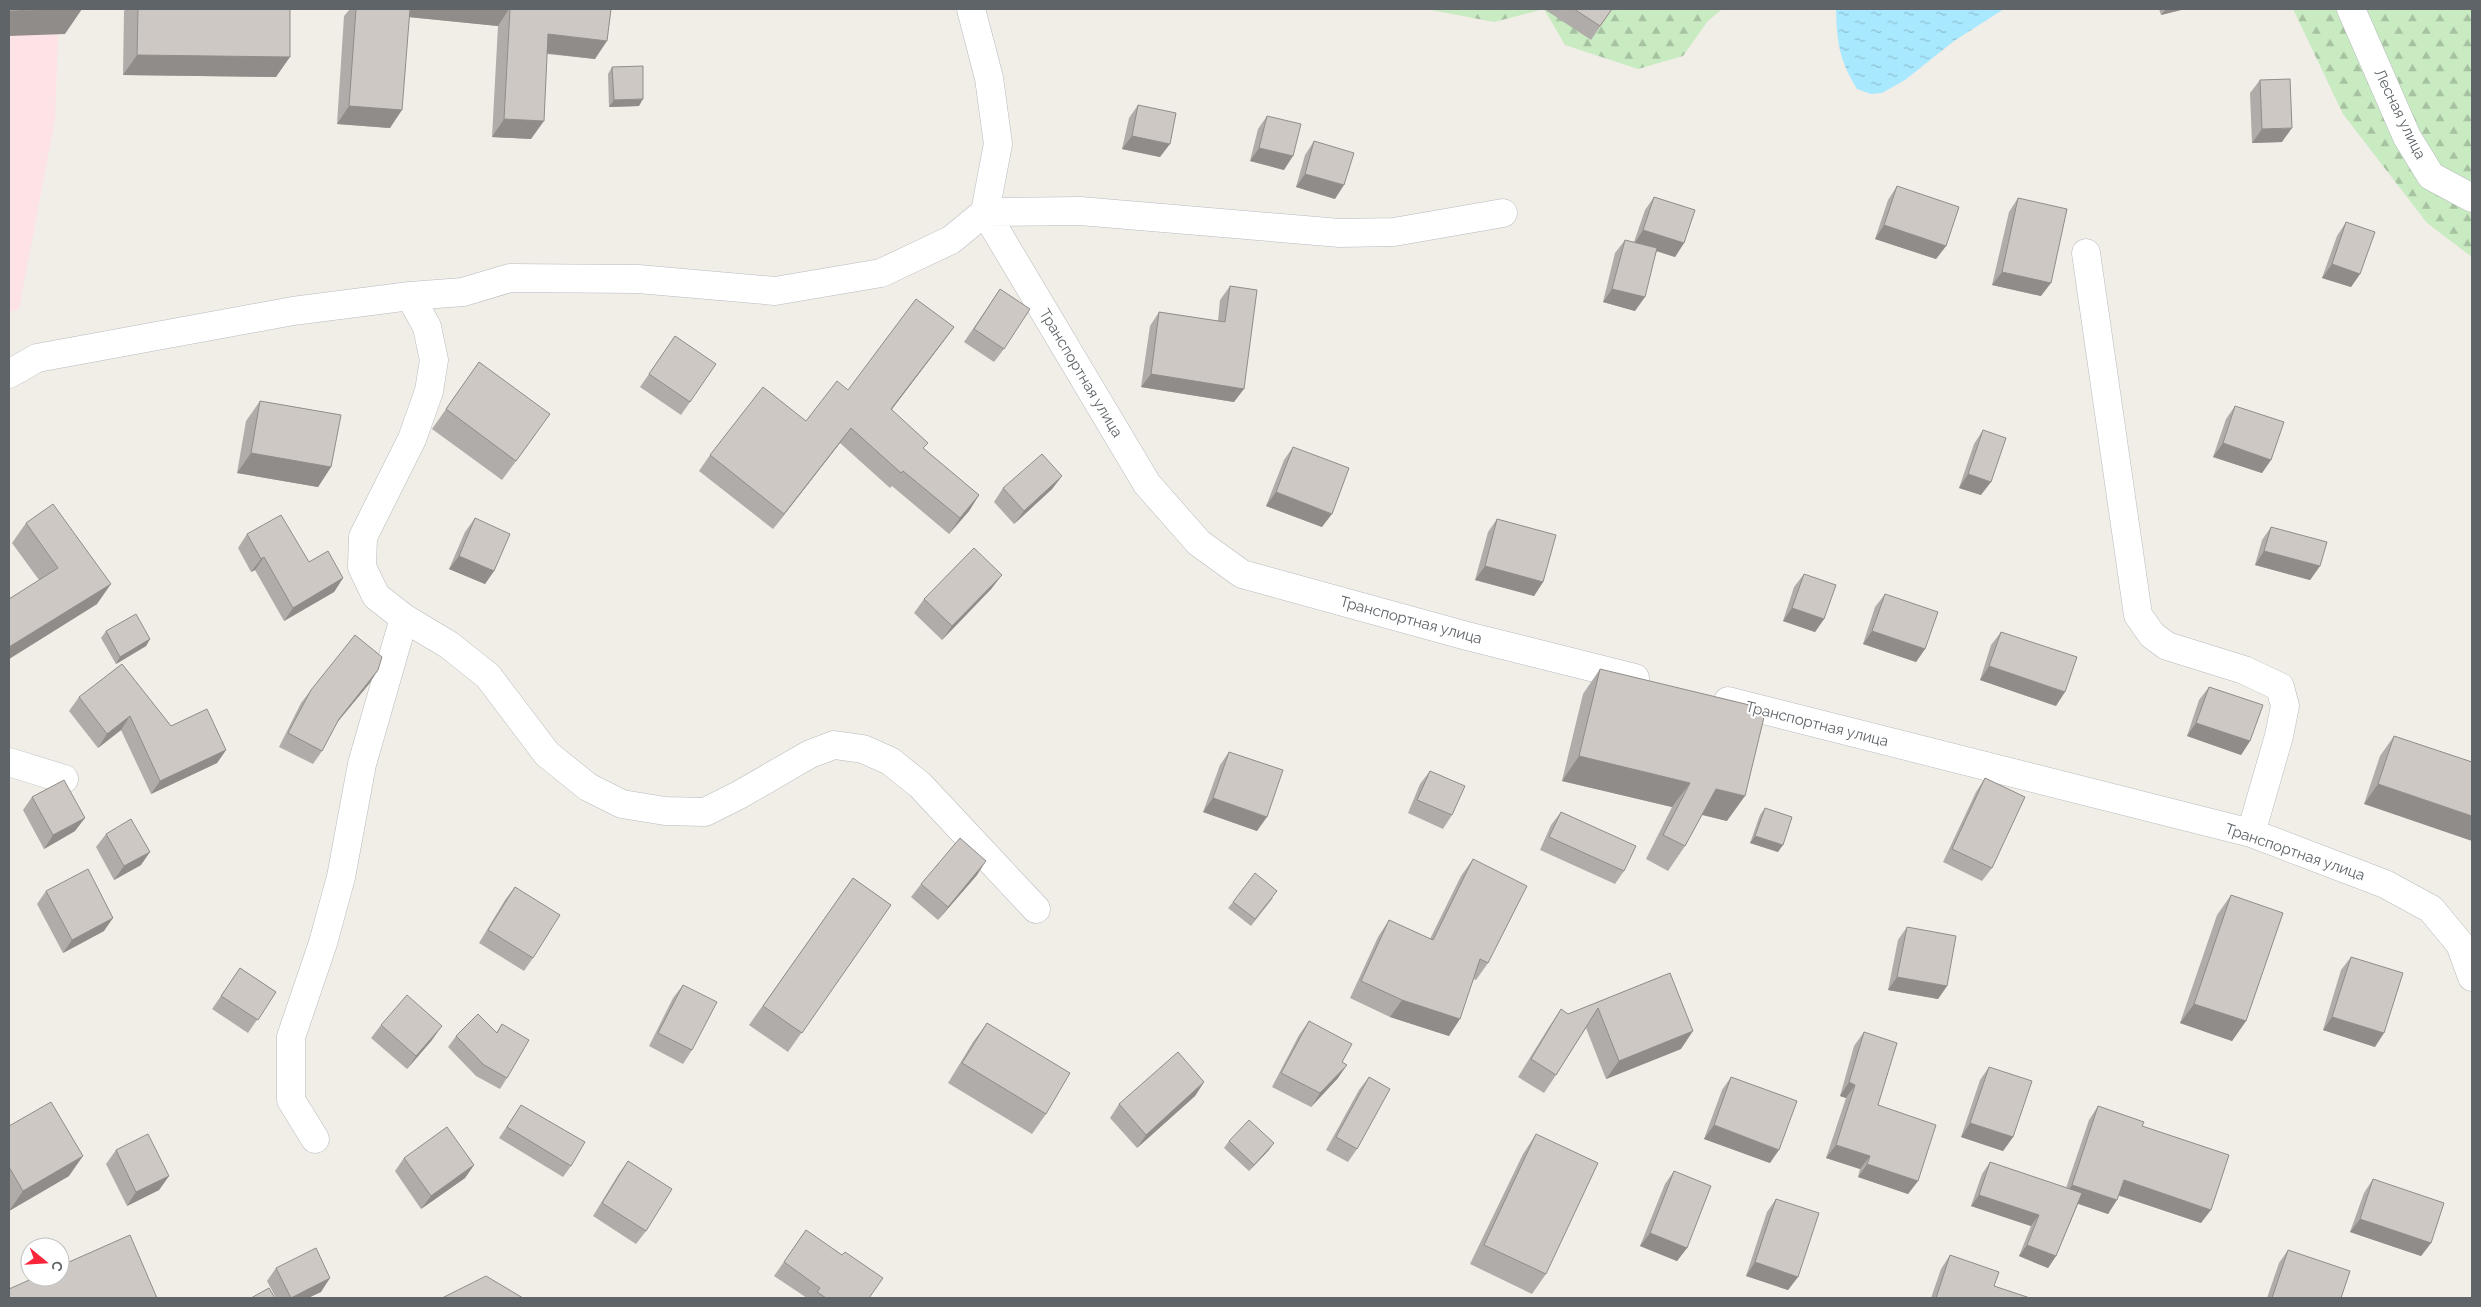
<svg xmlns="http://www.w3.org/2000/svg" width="2481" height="1307" viewBox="0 0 2481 1307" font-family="Raleway,sans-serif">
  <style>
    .medical { fill: #fee3e6 }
    .forest { fill: url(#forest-firs) }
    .water { fill: url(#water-ripples) }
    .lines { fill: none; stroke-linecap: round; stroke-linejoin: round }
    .minor-casing { stroke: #b7bbbe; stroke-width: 29 }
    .minor { stroke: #fff; stroke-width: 28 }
    .wall { fill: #b0aca9 }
    .shaded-wall { fill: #908c89 }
    .building { fill: #cdc8c4; stroke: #908c89 }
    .labels { text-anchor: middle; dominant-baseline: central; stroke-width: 4; stroke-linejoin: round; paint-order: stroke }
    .street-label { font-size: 15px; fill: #5e6468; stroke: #fff }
  </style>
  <defs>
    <pattern id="forest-firs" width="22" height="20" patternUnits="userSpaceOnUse" patternTransform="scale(1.25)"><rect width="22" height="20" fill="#c9ebc2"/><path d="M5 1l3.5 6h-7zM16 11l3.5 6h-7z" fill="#a6c2a1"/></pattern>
    <pattern id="water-ripples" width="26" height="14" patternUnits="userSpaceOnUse" patternTransform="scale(1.25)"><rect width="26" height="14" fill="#a9e9ff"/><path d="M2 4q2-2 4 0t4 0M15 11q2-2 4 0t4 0" fill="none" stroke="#8dc0d2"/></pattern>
  </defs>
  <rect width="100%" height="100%" fill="#f1ede7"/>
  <path class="medical" d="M9,9H59L55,120L19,309L9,312Z"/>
  <path class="forest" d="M1426,9H1722L1707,22L1683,56L1638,69L1565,45L1544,9L1494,22Z
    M2293,9H2472V257L2427,223L2343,114Z"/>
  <path class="water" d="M1836,9H2004L1954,41L1905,80L1882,93L1871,94L1857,89C1839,59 1837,43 1836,9Z"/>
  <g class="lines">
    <defs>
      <path id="minor" d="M2351,9L2407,137L2431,176L2472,198
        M985,212L1147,484L1199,543L1242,574L1467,636L1635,678
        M985,212L1080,211L1340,233L1394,232L1503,213
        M2086,253L2138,615L2152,635L2167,646L2244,670L2280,687L2285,706L2279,736L2251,833
        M410,296L427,327L434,360L429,391L412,439L363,537L362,567L376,596L404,618L449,645L488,676L547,754L588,787L622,804L665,811L705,812L739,795L810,754L834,745L863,749L890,761L920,785L1036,909
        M9,374L37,358L293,311L410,296L463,292L510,278L638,279L775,291L881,273L951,240L985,212L998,144L989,78L971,9
        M1728,701L2251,833L2385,884L2431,909L2460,944L2472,977
        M9,762L64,779
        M315,1139L291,1100V1037L323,943L341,877L362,764L404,618"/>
    </defs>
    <use href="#minor" class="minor-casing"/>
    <use href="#minor" class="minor"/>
  </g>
  <path class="wall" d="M126,9H290L276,77L123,75L124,11Z
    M350,9H611L595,59L547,54L531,139L492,137L498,26L409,17L390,128L337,124L344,16Z
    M1544,9H1612L1591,40Z
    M2159,9H2185L2161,15Z
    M612,67L639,106L609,107L608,74Z
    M2260,80L2282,142L2252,143L2250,93Z
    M1138,105L1160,157L1122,149L1129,118Z
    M1267,116L1284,170L1250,161L1258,129Z
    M1314,141L1335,199L1296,187L1305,155Z
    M1897,186L1946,246L1936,259L1875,239L1888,200Z
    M1654,197L1684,243L1675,257L1657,251L1635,311L1603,302L1615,253L1625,240L1634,242L1645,210Z
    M2018,198L2041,296L1992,285L2009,212Z
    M2346,222L2360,274L2351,287L2322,278L2337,236Z
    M1230,286L1234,402L1141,387L1150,326L1159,312L1218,321L1220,300Z
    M1000,289L1004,349L994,362L964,342Z
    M954,327L943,342L891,410L924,449L979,495L969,511L949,534L892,486L890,488L840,443L773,529L699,471L710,455L806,421L848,390Z
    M675,336L690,402L681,415L640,387Z
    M479,362L536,434L502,480L432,429Z
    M260,401L331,467L318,487L237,473L246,421Z
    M2235,406L2271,460L2262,473L2213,457L2226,419Z
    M1983,430L1981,495L1959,488L1974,444Z
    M1293,447L1322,527L1266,506L1284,460Z
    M1062,476L1052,489L1014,524L994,502L1003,488Z
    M475,518L494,571L485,584L449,569L465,532Z
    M1497,519L1543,582L1534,596L1475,580L1488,532Z
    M26,523L97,604L9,659V599L39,580L12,543Z
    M2271,527L2320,566L2310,580L2255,565L2262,540Z
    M247,534L309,562L343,578L334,592L284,621L255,570L251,572L238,548Z
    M1804,574L1824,619L1815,632L1783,621L1794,587Z
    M992,588L942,640L914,613L924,599Z
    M1885,594L1925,649L1916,662L1863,644L1875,607Z
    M106,631L150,639L146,646L116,664L101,638Z
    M2001,632L2056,706L1980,680L1991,645Z
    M1600,669L1727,821L1702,815L1685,846L1668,871L1646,859L1672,807L1562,781L1583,694Z
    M378,670L369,684L336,724L322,751L313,764L279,747L301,703L311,690Z
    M2209,687L2250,741L2241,755L2187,736L2199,700Z
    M79,697L171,726L226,750L217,763L151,794L121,730L98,748L69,711Z
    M2394,736L2472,762L2364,804L2380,756Z
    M1229,752L1257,831L1203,812L1220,765Z
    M1430,771L1452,815L1443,829L1408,813L1420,784Z
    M1985,778L1992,868L1982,881L1943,862L1976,792Z
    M32,797L75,831L44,849L23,810Z
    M1765,808L1778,852L1750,843L1760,815Z
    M1561,812L1624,871L1615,884L1540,850L1551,825Z
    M106,834L141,865L114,880L96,847Z
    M1473,859L1488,963L1476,980L1474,979L1449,1036L1390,1017L1350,998L1378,937L1389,920L1430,939L1461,876Z
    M977,875L938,920L911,897L921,884Z
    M853,878L891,905L788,1052L749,1025Z
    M515,887L533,958L524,971L479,943L505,900Z
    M46,891L104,931L63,953L37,904Z
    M2231,895L2246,1021L2232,1041L2180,1023L2217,915Z
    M1273,898L1251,926L1228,908L1233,902Z
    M1907,927L1947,986L1938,999L1888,990L1898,940Z
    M2351,957L2375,1047L2323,1030L2341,970Z
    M240,968L276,992L248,1033L212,1009Z
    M1670,973L1681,1049L1606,1079L1586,1028L1556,1075L1544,1093L1518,1077L1549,1027L1561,1009L1568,1014Z
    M683,985L692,1050L683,1064L649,1046L673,998Z
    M1309,1021L1342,1062L1338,1078L1311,1107L1272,1087L1299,1035Z
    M987,1023L1046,1114L1032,1134L948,1083L973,1042Z
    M502,1024L507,1078L500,1089L476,1076L448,1047L456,1036L496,1033Z
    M381,1025L432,1040L407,1069L371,1038Z
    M1864,1032L1878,1105L1918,1181L1908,1194L1858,1177L1860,1169L1826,1158L1846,1098L1840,1096L1854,1046Z
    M1989,1067L2013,1137L2003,1151L1961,1137L1980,1080Z
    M1369,1077L1357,1149L1348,1162L1326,1150L1359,1090Z
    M1731,1077L1770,1163L1704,1139L1722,1090Z
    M1204,1082L1195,1096L1137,1148L1110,1118L1119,1104Z
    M521,1105L571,1166L563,1177L499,1138Z
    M2098,1106L2142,1126L2201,1223L2119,1195L2108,1214L2078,1204L2056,1256L2048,1268L2019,1256L2031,1226L1971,1206L1982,1174L1990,1162L2066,1188L2089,1120Z
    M9,1126L69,1176L9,1211Z
    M1536,1134L1546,1274L1532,1294L1470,1264L1523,1154Z
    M1229,1141L1269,1150L1249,1171L1224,1148Z
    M116,1150L169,1176L159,1190L127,1206L106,1164Z
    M404,1158L474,1165L465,1178L421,1209L395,1171Z
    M628,1161L646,1231L636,1244L593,1216L618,1175Z
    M1674,1171L1687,1248L1677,1261L1640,1246L1665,1184Z
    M2373,1179L2431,1243L2421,1256L2350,1232L2364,1193Z
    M1776,1199L1798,1277L1788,1290L1746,1276L1767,1212Z
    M806,1230L869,1298H807L774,1276Z
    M2288,1250L2341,1298H2267L2279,1263Z
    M1950,1255L1994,1286L2030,1298H1931L1941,1269Z
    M276,1268L321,1292L308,1298H276L267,1281Z"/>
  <path class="shaded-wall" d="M63,9H82L65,34L9,36V11Z
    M403,9H509L498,26L398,16Z
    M2166,9H2185L2161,15Z
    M548,34L607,41L595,59L536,52Z
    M137,55L290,57L276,77L123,75Z
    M643,99L639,106L609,107L614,100Z
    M349,106L402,110L390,128L337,124Z
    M504,119L544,121L531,139L492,137Z
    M2292,128L2282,142L2252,143L2262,129Z
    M1132,136L1170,144L1160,157L1122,149Z
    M1259,148L1293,156L1284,170L1250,161Z
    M1305,174L1344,185L1335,199L1296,187Z
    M1884,225L1946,246L1936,259L1875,239Z
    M1643,230L1684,243L1675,257L1634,244Z
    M2332,264L2360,274L2351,287L2322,278Z
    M2002,272L2051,283L2041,296L1992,285Z
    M1612,289L1645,297L1635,311L1603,302Z
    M954,327L943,342L880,425L891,409Z
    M1151,374L1244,389L1234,402L1141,387Z
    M851,428L840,443L773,529L784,514Z
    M2223,443L2271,460L2262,473L2213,457Z
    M251,453L331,467L318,487L237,473Z
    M1968,474L1991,482L1981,495L1959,488Z
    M1062,476L1052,489L1014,524L1024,511Z
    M1276,492L1332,514L1322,527L1266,506Z
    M979,495L969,511L949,534L960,518Z
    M2264,551L2320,566L2310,580L2255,565Z
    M459,556L494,571L485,584L449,569Z
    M264,557L255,570L251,572L261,559Z
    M1485,566L1543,582L1534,596L1475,580Z
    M1002,575L992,588L942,640L952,626Z
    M343,578L334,592L284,621L293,608Z
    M111,584L97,604L9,659V647Z
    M1792,608L1824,619L1815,632L1783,621Z
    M1872,631L1925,649L1916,662L1863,644Z
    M150,639L146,646L116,664L120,657Z
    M1989,666L2065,692L2056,706L1980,680Z
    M378,670L369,684L329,732L339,719Z
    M130,716L121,730L98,748L107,734Z
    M2196,723L2250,741L2241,755L2187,736Z
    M226,750L217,763L151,794L160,781Z
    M1579,756L1690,783L1672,807L1562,781Z
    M2378,784L2472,816V841L2364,804Z
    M1716,789L1745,796L1727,821L1699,814Z
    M1213,798L1267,817L1257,831L1203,812Z
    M85,818L75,831L44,849L53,835Z
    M1755,836L1783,845L1778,852L1750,843Z
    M150,852L141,865L114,880L124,866Z
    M986,861L977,875L938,920L948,907Z
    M113,918L104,931L63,953L72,940Z
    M1897,977L1947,986L1938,999L1888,990Z
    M1402,1000L1460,1019L1449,1036L1390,1017Z
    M2194,1004L2246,1021L2232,1041L2180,1023Z
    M2332,1017L2384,1033L2375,1047L2323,1030Z
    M442,1026L432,1040L407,1069L416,1056Z
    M1693,1031L1681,1049L1606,1079L1619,1061Z
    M1347,1065L1338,1078L1311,1107L1320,1093Z
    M1204,1082L1195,1096L1137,1148L1146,1135Z
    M1849,1082L1855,1085L1846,1098L1840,1096Z
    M1970,1123L2013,1137L2003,1151L1961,1137Z
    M1714,1125L1779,1150L1770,1163L1704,1139Z
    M1274,1143L1269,1150L1249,1171L1254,1165Z
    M1836,1145L1870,1156L1860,1169L1826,1158Z
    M83,1156L69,1176L9,1211L23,1191Z
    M1867,1164L1918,1181L1908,1194L1858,1177Z
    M474,1165L465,1178L421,1209L431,1196Z
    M169,1176L159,1190L127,1206L136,1192Z
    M2124,1180L2211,1210L2201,1223L2114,1194Z
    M2072,1185L2117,1200L2108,1214L2062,1198Z
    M1979,1195L2039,1215L2031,1226L1971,1206Z
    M2360,1219L2431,1243L2421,1256L2350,1232Z
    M1650,1233L1687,1248L1677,1261L1640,1246Z
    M2027,1245L2056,1256L2048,1268L2019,1256Z
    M1755,1262L1798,1277L1788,1290L1746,1276Z
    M330,1278L321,1292L308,1298H291Z"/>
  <path class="building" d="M9,9H63L9,11Z
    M138,9H290V57L137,55Z
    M356,9H410L402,110L349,106Z
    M510,9H611L607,41L548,34L544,121L504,119Z
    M1574,9H1612L1600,26Z
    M643,66V99L614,100L612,67Z
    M2290,79L2292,128L2262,129L2260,80Z
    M1138,105L1176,113L1170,144L1132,136Z
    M1267,116L1301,124L1293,156L1259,148Z
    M1314,141L1354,153L1344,185L1305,174Z
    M1897,186L1959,207L1946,246L1884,225Z
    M1654,197L1695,210L1684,243L1643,230Z
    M2018,198L2067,209L2051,283L2002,272Z
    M2346,222L2375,232L2360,274L2332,264Z
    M1625,240L1657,248L1645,297L1612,289Z
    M1230,286L1257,290L1244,389L1151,374L1159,312L1225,322Z
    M1000,289L1030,309L1004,349L974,329Z
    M916,299L954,327L891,409L928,443L923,448L979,495L960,518L903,471L901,473L851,428L784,514L710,455L763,387L806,421L837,381L848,390Z
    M675,336L716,364L690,402L649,374Z
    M479,362L550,414L516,461L446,409Z
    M260,401L341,415L331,467L251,453Z
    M2235,406L2284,422L2271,460L2223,443Z
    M1983,430L2006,438L1991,482L1968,474Z
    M1293,447L1349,468L1332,514L1276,492Z
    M1042,454L1062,476L1024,511L1003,488Z
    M53,504L111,584L9,647V599L58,568L26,523Z
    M281,515L309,562L328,551L343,578L293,608L264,557L261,559L247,534Z
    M475,518L510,534L494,571L459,556Z
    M1497,519L1556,535L1543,582L1485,566Z
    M2271,527L2327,542L2320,566L2264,551Z
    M974,548L1002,575L952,626L924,599Z
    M1804,574L1836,585L1824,619L1792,608Z
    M1885,594L1938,612L1925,649L1872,631Z
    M136,614L150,639L120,657L106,631Z
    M2001,632L2077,657L2065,692L1989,666Z
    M355,635L382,657L378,670L339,719L322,751L288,733L311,690Z
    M122,664L171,726L207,709L226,750L160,781L130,716L107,734L79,697Z
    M1600,669L1766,709L1745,796L1716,789L1685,846L1663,835L1690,783L1579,756Z
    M2209,687L2263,705L2250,741L2196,723Z
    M2394,736L2472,762V816L2378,784Z
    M1229,752L1283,770L1267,817L1213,798Z
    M1430,771L1465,786L1452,815L1417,800Z
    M1985,778L2025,797L1992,868L1952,849Z
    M64,780L85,818L53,835L32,797Z
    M1765,808L1792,817L1783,845L1755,836Z
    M1561,812L1636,846L1624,871L1549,837Z
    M131,819L150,852L124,866L106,834Z
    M960,838L986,861L948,907L921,884Z
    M1473,859L1527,886L1488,963L1480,959L1460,1019L1402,1000L1361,981L1389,920L1433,940Z
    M88,869L113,918L72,940L46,891Z
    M1255,873L1277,891L1255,919L1233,902Z
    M853,878L891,905L802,1033L763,1006Z
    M515,887L560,915L533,958L488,930Z
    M2231,895L2283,913L2246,1021L2194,1004Z
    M1907,927L1956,936L1947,986L1897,977Z
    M2351,957L2403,973L2384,1033L2332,1017Z
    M240,968L276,992L258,1020L221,996Z
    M1670,973L1693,1031L1619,1061L1598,1008L1556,1075L1531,1059L1561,1009L1568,1014Z
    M683,985L717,1002L692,1050L658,1033Z
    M407,995L442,1026L416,1056L381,1025Z
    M478,1014L497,1033L502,1024L529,1040L507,1078L484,1065L456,1036Z
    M1309,1021L1352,1044L1342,1062L1347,1065L1320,1093L1281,1073Z
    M987,1023L1070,1073L1046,1114L962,1063Z
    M1864,1032L1897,1043L1878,1105L1936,1125L1918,1181L1867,1164L1870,1156L1836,1145L1855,1085L1849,1082Z
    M1178,1052L1204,1082L1146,1135L1119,1104Z
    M1989,1067L2032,1081L2013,1137L1970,1123Z
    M1369,1077L1390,1089L1357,1149L1336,1137Z
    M1731,1077L1797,1101L1779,1150L1714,1125Z
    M51,1102L83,1156L23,1191L9,1167V1126Z
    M521,1105L585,1142L571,1166L507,1127Z
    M2098,1106L2144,1122L2142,1126L2229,1155L2211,1210L2124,1180L2117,1200L2072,1185Z
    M1249,1120L1274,1143L1254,1165L1229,1141Z
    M447,1127L474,1165L431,1196L404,1158Z
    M148,1134L169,1176L136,1192L116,1150Z
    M1536,1134L1598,1163L1546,1274L1484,1245Z
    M628,1161L672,1189L646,1231L602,1203Z
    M1990,1162L2082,1193L2056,1256L2027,1245L2039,1215L1979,1195Z
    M1674,1171L1711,1186L1687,1248L1650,1233Z
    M2373,1179L2444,1203L2431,1243L2360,1219Z
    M1776,1199L1819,1213L1798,1277L1755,1262Z
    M806,1230L842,1255L845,1252L883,1278L869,1298H826L817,1292L820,1288L784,1262Z
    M130,1235L157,1298H9V1289L36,1277H60V1266Z
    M316,1248L330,1278L291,1298L276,1268Z
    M2288,1250L2350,1271L2341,1298H2272Z
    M1950,1255L1999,1272L1994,1286L2030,1298H1936Z
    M486,1276L523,1298H442Z
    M269,1288L275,1298H251Z"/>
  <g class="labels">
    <g class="street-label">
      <text transform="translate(2400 114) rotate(64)">Лесная улица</text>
      <text transform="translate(1081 373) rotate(59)">Транспортная улица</text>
      <text transform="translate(1411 620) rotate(15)">Транспортная улица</text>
      <text transform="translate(1817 724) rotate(14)">Транспортная улица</text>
      <text transform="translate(2295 852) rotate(19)">Транспортная улица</text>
    </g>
  </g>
  <rect width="2481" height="1307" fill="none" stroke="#5e6468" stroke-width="20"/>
  <g transform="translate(45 1262) rotate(108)"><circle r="24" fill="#ffffff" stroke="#bfc1c3"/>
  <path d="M0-4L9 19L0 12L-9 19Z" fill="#f9253b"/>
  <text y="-8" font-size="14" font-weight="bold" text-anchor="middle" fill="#5e6468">С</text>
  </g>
</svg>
